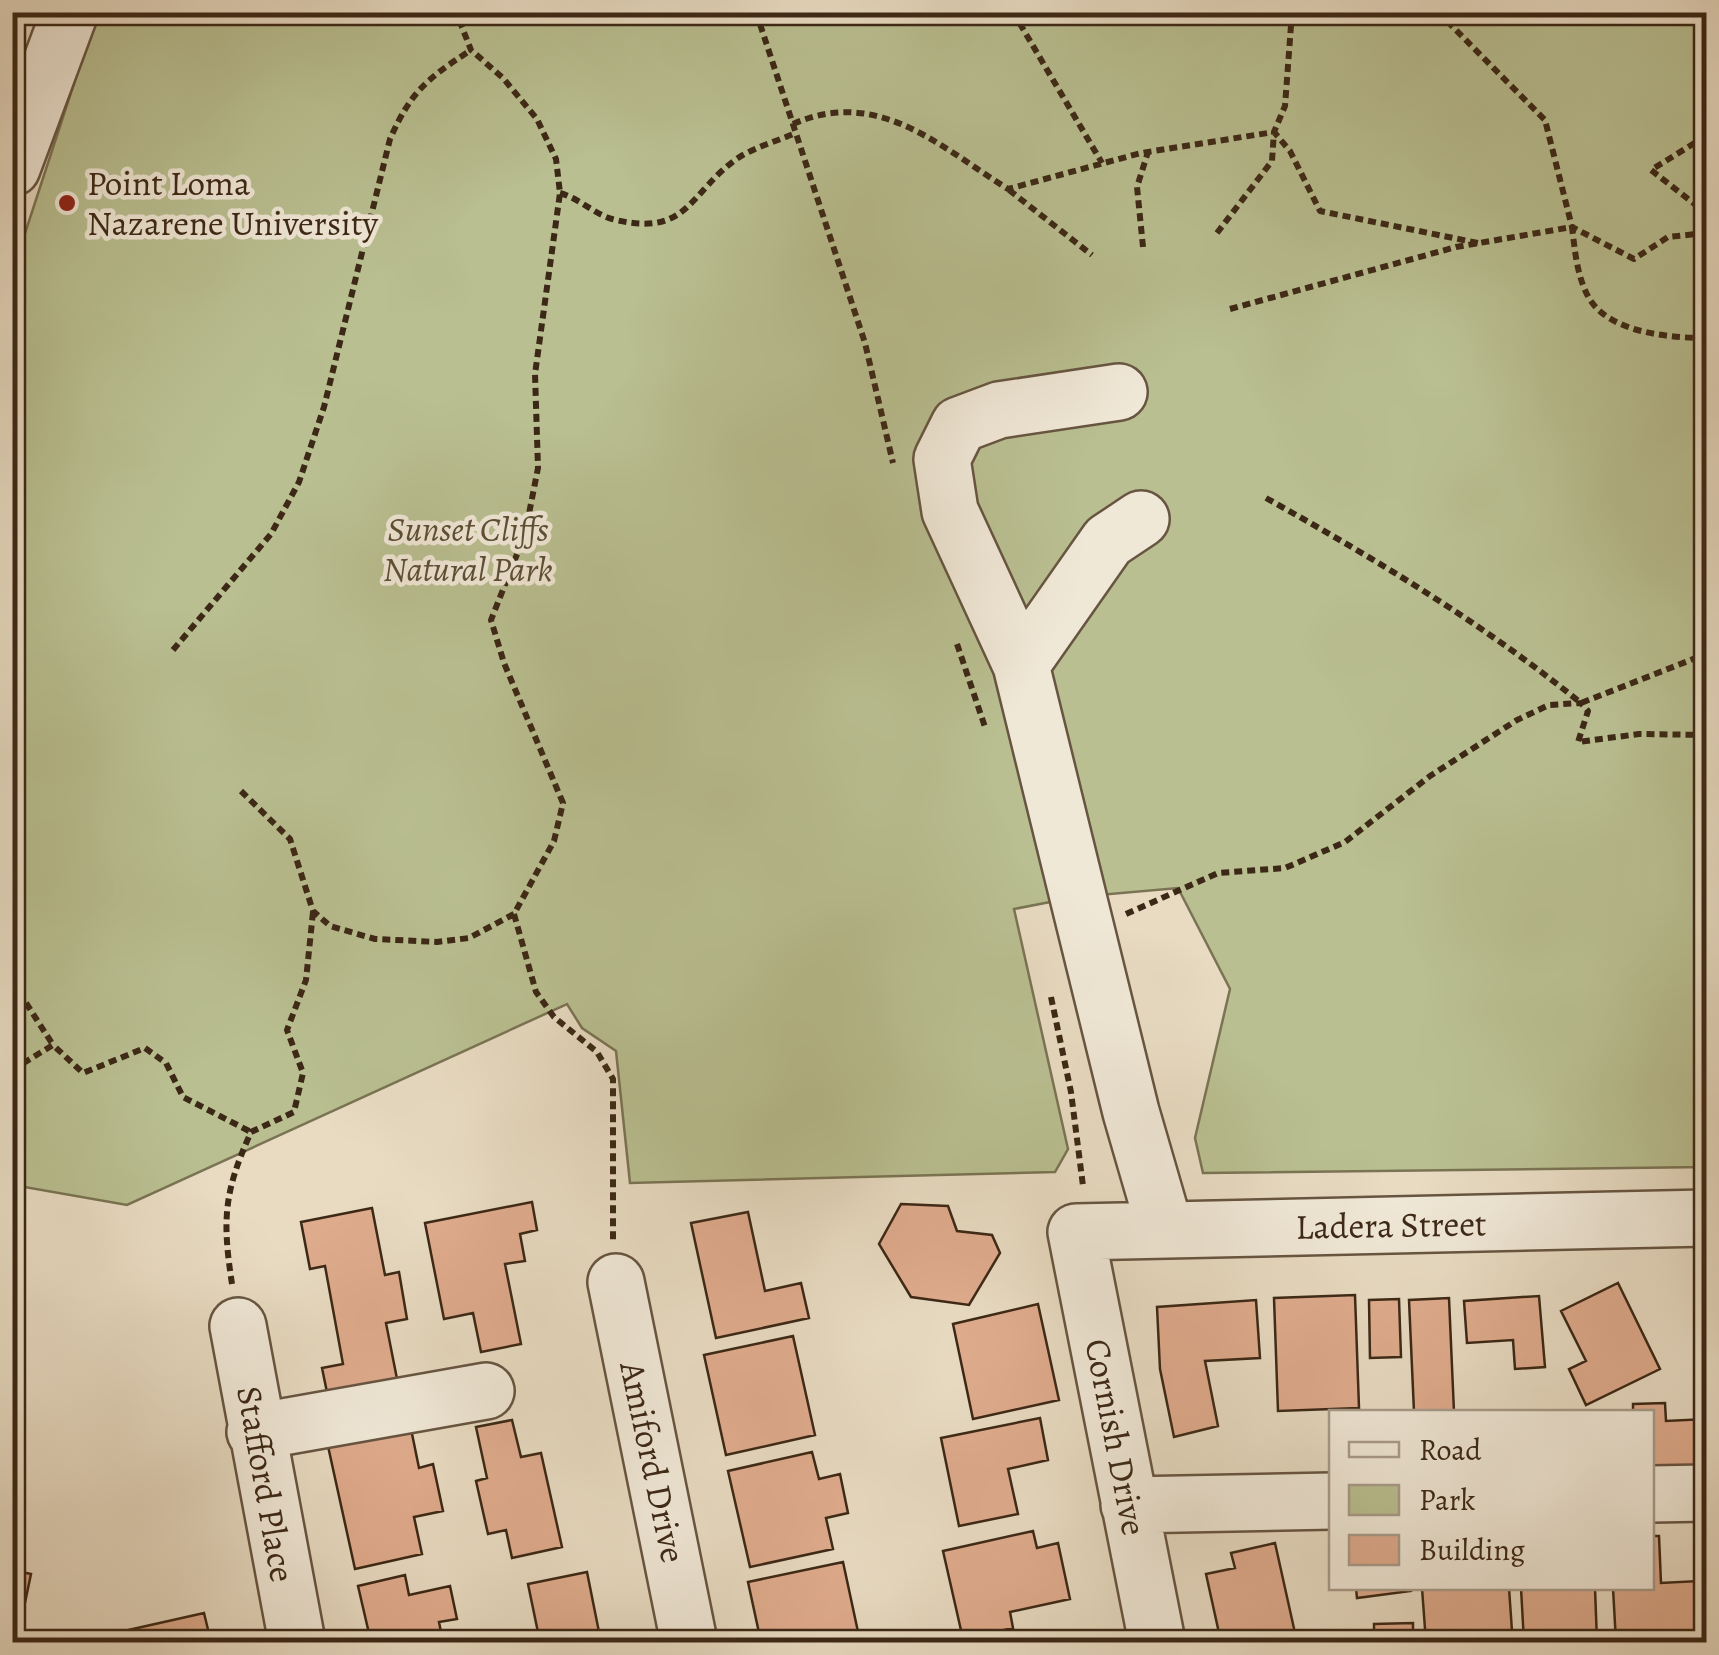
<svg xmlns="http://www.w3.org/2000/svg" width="1719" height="1655" viewBox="0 0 1719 1655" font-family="Alegreya,serif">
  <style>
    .green { fill: #b9bf91; stroke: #7a7454; stroke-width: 2.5 }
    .building { fill: #dfab8d; stroke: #3c2816; stroke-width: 2.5 }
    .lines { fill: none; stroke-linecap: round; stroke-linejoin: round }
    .minor-casing { stroke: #675541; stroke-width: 60 }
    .path { stroke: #3c2816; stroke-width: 6; stroke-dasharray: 8 5; stroke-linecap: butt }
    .minor { stroke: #f0e8d7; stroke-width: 55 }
    .poi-dot { fill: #8f2418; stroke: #f0e8d7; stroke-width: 4 }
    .labels { text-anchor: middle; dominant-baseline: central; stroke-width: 9; stroke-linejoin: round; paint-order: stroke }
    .poi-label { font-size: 35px; fill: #3c2816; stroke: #f0e8d7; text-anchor: start }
    .park-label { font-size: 35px; font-style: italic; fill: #5b4e35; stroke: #f0e8d7 }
    .street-label { font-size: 35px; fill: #3c2816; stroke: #f0e8d7 }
  </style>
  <rect width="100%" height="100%" fill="#e8dbc2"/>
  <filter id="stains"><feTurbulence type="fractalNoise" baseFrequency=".002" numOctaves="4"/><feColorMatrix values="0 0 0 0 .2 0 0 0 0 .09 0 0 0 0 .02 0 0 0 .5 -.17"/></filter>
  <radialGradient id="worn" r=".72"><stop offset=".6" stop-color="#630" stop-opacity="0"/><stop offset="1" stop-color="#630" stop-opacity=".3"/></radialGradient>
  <path class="green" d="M97,13H1706V1167L1203,1173L1195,1138L1230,989L1178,888L1076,897L1014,909L1068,1149L1055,1172L630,1183L616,1051L582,1028L567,1004L127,1205L13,1185V270Z"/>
  <path class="building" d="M532,1202L537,1230L520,1234L525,1261L505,1264L521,1344L481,1352L473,1313L444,1319L425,1223Z
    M901,1204L948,1206L957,1231L992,1235L1000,1253L969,1305L911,1297L879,1244Z
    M372,1208L385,1275L399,1272L407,1319L386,1323L399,1389L329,1402L322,1368L343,1364L325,1266L310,1269L301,1222Z
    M748,1212L765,1291L801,1283L809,1318L716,1338L691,1223Z
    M1618,1283L1660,1369L1586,1405L1569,1369L1586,1361L1561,1311Z
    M1355,1295L1359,1408L1278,1411L1274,1298Z
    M1539,1296L1545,1367L1515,1369L1513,1340L1467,1343L1464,1301Z
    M1449,1298L1454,1412H1414L1409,1300Z
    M1399,1299L1401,1357L1370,1358L1369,1300Z
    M1256,1300L1260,1358L1205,1361L1218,1426L1174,1437L1160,1369L1157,1307Z
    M1038,1304L1059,1400L973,1419L953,1324Z
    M793,1336L815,1435L726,1455L704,1355Z
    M1665,1403L1666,1421L1706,1419V1471L1652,1473V1412H1633V1404Z
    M1040,1418L1048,1460L1008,1469L1018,1514L959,1526L941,1438Z
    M409,1419L419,1468L433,1464L443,1511L414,1517L422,1554L355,1569L326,1437Z
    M512,1420L521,1457L541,1453L562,1547L512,1558L506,1530L488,1534L476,1481L487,1478L476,1427Z
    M812,1452L819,1479L840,1474L848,1513L826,1518L833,1549L750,1567L728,1471Z
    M1033,1531L1037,1548L1058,1543L1070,1599L1010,1612L1013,1628L963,1639L943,1551Z
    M1652,1536H1659L1661,1583L1699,1581L1702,1642H1616L1613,1588H1652Z
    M1275,1543L1297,1642H1221L1206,1574L1235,1568L1231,1553Z
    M843,1562L860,1641L761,1642L748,1582Z
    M12,1570L31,1574L18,1636L12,1635Z
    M587,1572L601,1642H540L528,1584Z
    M405,1575L409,1595L450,1586L457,1619L439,1622L443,1642H371L358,1586Z
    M1356,1588H1411V1591L1357,1598Z
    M1422,1588H1509L1512,1631L1466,1634V1642H1426Z
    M1521,1588H1595L1597,1642H1524Z
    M204,1613L211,1642H117L115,1633Z
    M1413,1623V1642H1374V1624Z"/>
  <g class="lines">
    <defs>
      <path id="minor" d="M12,168L70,12
        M1119,392L999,410L959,425L942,459L950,511L1021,665L1131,1112L1165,1229
        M1021,665L1108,541L1141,519
        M616,1282L689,1642
        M238,1326L297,1642
        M255,1432L486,1391
        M1652,1494L1706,1493
        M1129,1505L1332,1501
        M1157,1642L1076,1232L1706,1218"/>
    </defs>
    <use href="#minor" class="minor-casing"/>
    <path class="path" d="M756,12L865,343L893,463
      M1013,12L1102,163
      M1438,12L1545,120L1572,227L1634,259L1668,237L1706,233
      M793,124C877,87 938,145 1008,189L1141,153L1274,132L1290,151L1320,211L1478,243
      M1706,136L1651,170L1706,213
      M1009,190L1092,255
      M560,193C581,199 596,216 616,220C689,237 689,192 738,158C755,147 777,141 796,133
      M12,229L20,211
      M1217,233L1272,161L1274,132L1285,106L1292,12
      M1143,247L1137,187L1148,152
      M1230,309L1456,247L1572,227C1575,251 1577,277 1589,298C1609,333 1671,338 1706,338
      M1266,498C1377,560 1482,623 1581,703L1706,654
      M957,644L985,727
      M173,650L271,534L299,482L324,407L390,139C411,91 428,78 471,50
      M241,791L290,839L313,911L330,926L375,939L437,942L469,938L514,914L554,841L563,803L504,663L491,620L525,534L538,468L535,374L560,193L556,159L537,119L503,78L471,50L456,12
      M514,914L536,992L554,1017L597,1052L613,1079V1241
      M1126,914L1218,873L1285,868L1345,842L1430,776L1517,720L1549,705L1581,703L1588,711L1578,742L1639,734L1706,735
      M12,981L53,1045
      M1051,997L1071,1092L1083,1186
      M12,1070L53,1045L83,1073L145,1048L166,1063L183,1097L251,1132
      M232,1284C222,1219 224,1192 251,1132L294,1112L303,1073L287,1030L306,980L313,912"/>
    <use href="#minor" class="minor"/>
  </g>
  <circle class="poi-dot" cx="67" cy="203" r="10"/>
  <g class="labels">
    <g class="poi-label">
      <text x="87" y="183">Point Loma<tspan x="87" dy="40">Nazarene University</tspan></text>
    </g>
    <g class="park-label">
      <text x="468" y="529">Sunset Cliffs<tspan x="468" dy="40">Natural Park</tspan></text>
    </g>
    <g class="street-label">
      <text transform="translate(1391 1225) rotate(-1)">Ladera Street</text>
      <text transform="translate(1116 1437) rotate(79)">Cornish Drive</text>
      <text transform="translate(653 1462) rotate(78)">Amiford Drive</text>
      <text transform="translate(266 1484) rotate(80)">Stafford Place</text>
    </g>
  </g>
  <rect width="1719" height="1655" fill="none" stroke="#e8dbc2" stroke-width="50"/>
  <rect x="15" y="15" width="1689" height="1625" fill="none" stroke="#3c2816" stroke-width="5"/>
  <rect x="25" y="25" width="1669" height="1605" fill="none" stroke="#3c2816" stroke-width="2.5"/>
  <rect x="1329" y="1410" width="325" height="180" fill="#f0e8d7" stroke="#a89b8a" stroke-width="2.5"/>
  <rect x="1349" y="1442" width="50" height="15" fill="#f0e8d7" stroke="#a89b8a" stroke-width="2.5"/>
  <text x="1419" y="1460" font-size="30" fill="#3c2816">Road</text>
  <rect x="1349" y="1485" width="50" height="30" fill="#b9bf91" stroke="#a89b8a" stroke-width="2.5"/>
  <text x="1419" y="1510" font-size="30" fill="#3c2816">Park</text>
  <rect x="1349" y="1535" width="50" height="30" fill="#dfab8d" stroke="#a89b8a" stroke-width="2.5"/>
  <text x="1419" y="1560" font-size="30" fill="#3c2816">Building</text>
  <rect width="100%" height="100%" filter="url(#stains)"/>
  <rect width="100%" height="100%" fill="url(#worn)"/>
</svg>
